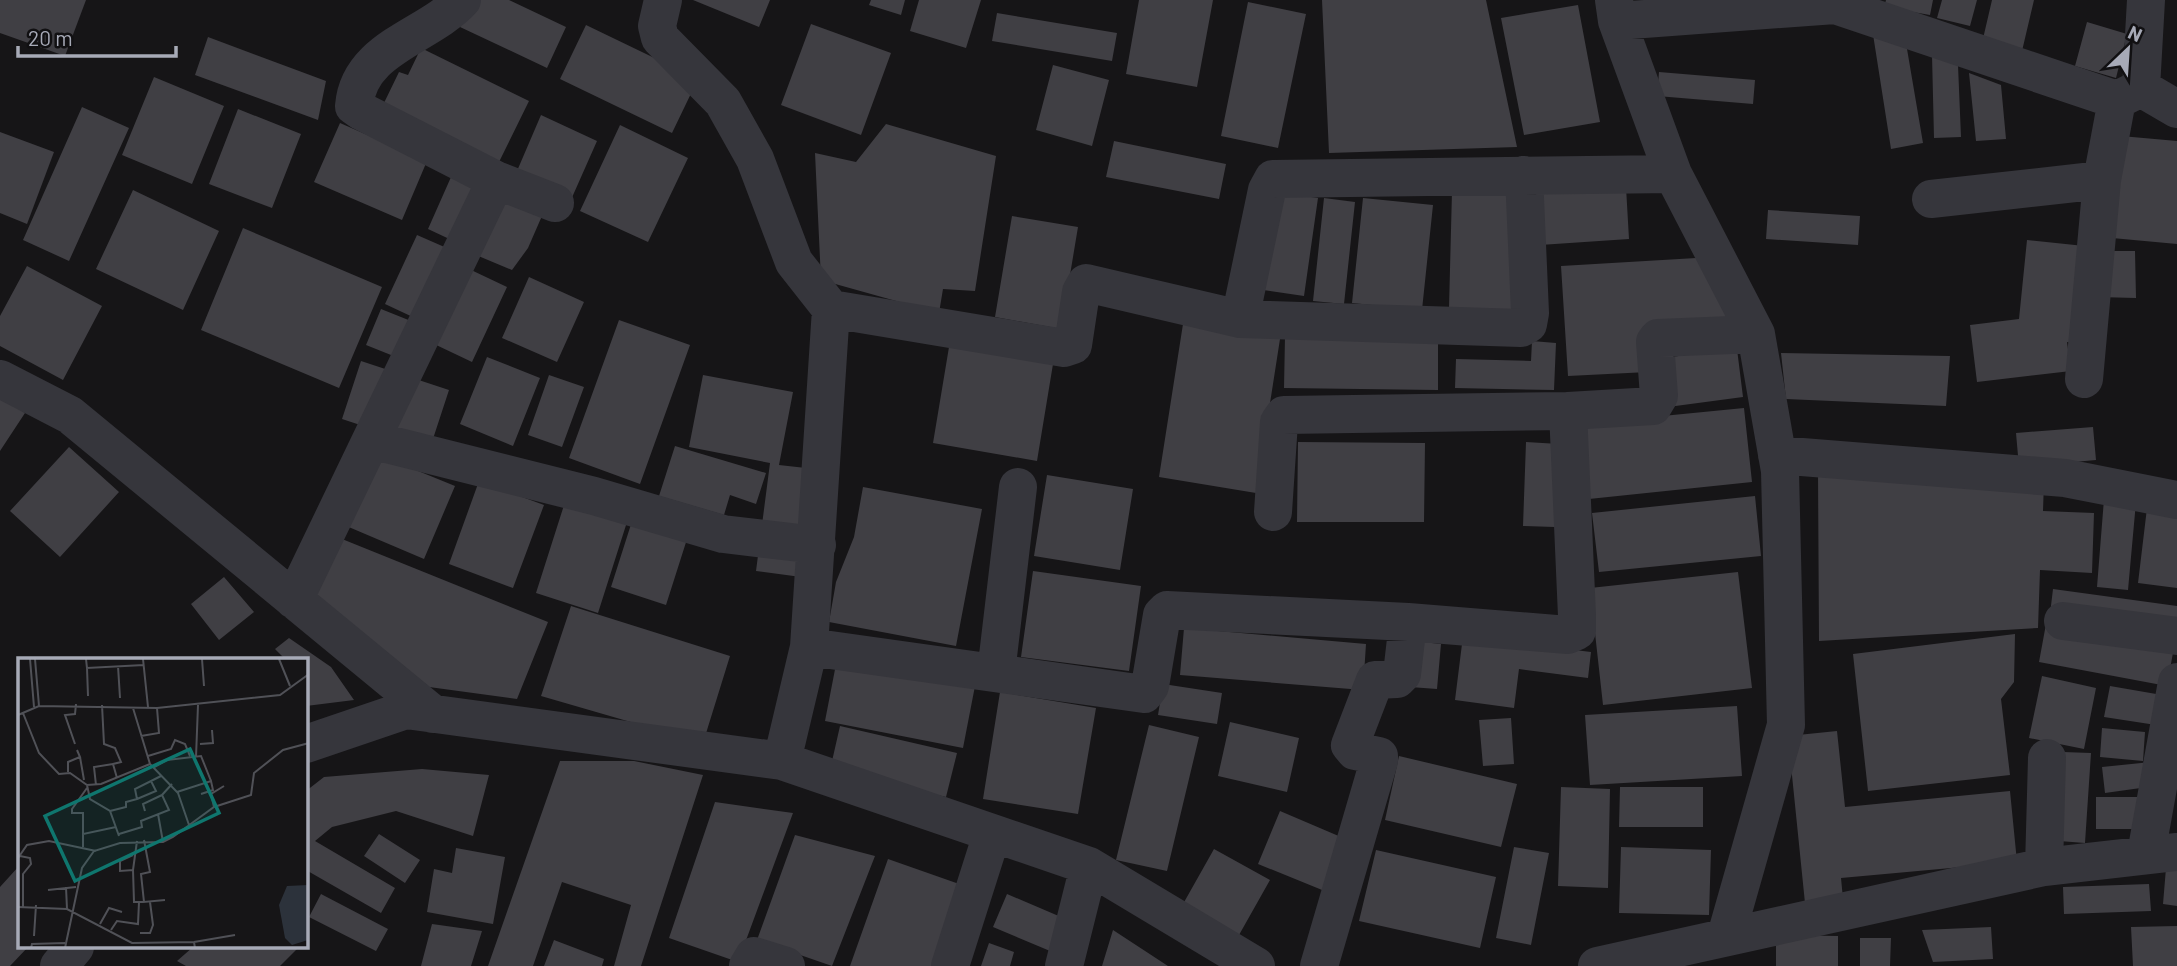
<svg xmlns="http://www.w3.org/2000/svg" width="2177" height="966" viewBox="0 0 2177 966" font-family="Barlow,sans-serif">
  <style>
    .building { fill: #403f44 }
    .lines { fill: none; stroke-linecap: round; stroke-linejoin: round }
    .street { stroke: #36363c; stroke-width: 38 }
    .inset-road { fill: none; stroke: #505157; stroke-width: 2 }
    .view { fill: #0f766e; fill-opacity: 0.15; stroke: #0f766e; stroke-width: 3.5 }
    .inset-edge { fill: none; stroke: #a7aab7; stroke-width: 3.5 }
  </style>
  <rect width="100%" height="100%" fill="#161517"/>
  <path class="building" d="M0,0H86L65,56L0,33Z
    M473,0H509L566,27L547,68L460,27Z
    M693,0H770L759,27Z
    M871,0H905L901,15L869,5Z
    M919,0H981L966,48L910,31Z
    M1139,0H1213L1197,87L1126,74Z
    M1322,0H1486L1517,147L1329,153Z
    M1886,0H1933L1930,15L1884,7Z
    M1942,0H1977L1970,26L1937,18Z
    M1992,0H2034L2022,51L1982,43Z
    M1248,2L1306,14L1278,148L1221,136Z
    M1578,5L1600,122L1524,135L1501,18Z
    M997,13L1117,33L1112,61L992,41Z
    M2087,22L2127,34L2116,78L2075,66Z
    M811,24L891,53L861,135L781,105Z
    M586,25L698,79L672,133L560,79Z
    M1872,28L1906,43L1923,143L1891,149Z
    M208,37L326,81L318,120L195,75Z
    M421,48L529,101L499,162L383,105L399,72L408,75Z
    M1932,55L1958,65L1961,137L1934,138Z
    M1053,65L1109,80L1092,146L1036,130Z
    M1659,72L1755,80L1753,104L1657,96Z
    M1969,73L2001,85L2006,139L1976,141Z
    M154,77L224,106L192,184L122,155Z
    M82,107L129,128L69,261L23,240Z
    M238,109L301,134L272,208L209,184Z
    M541,115L597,141L570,202L514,178Z
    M340,123L427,161L402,220L314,182Z
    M886,124L996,156L975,291L943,289L939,313L821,280L815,153L856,162Z
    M620,125L688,158L648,242L580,211Z
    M0,132L54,152L27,224L0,213Z
    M2121,136L2177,141V244L2112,238Z
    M1114,141L1226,164L1219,199L1106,177Z
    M459,159L492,174L460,244L428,229Z
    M1626,187L1629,239L1540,245L1536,192Z
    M133,190L219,231L183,310L96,269Z
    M502,191L545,209L528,248L512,270L476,255Z
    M1452,191L1516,193L1513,311L1449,308Z
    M1277,192L1318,198L1304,296L1263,290Z
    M1324,198L1355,202L1344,304L1313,301Z
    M1363,198L1433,205L1422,310L1352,303Z
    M1768,210L1860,216L1858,245L1766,239Z
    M1012,216L1078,227L1061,329L995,317Z
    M243,228L382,287L339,388L201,330Z
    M417,235L449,249L417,319L385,304Z
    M2027,240L2094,247L2083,344L2067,342L2071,371L1977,382L1970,325L2019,319Z
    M2097,251H2135L2136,298L2098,297Z
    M1730,256L1734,319L1648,372L1568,376L1561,266Z
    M27,266L102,306L63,380L0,346V316Z
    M469,269L507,287L472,362L432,343Z
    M529,277L584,302L557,362L502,338Z
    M381,309L416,323L401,359L366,345Z
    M619,320L690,345L640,484L569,458Z
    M1183,324L1280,339L1256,493L1159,477Z
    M1285,336L1438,337V390L1284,388Z
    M950,341L1054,358L1037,461L933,443Z
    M1532,341L1556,343L1554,390L1455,388L1456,359L1531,361Z
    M1737,349L1743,397L1668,407L1662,358Z
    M1781,353L1950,356L1946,406L1786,399Z
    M487,357L540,378L513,446L460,424Z
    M361,361L449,390L430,448L342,419Z
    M549,375L584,387L562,447L528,435Z
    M703,375L793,392L779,465L815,469L801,577L756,571L770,463L689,447Z
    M0,396L25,413L0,451Z
    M1744,408L1752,482L1589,499L1581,424Z
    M2093,427L2096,460L2019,467L2016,433Z
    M1298,442L1425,443L1424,522H1297Z
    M1526,442L1559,444L1555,527L1523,526Z
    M675,446L766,473L756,504L730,495L724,515L659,496Z
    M69,447L119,492L60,557L10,511Z
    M374,453L455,486L424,559L344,525Z
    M1818,471L2044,481L2043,511L2094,513L2092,573L2040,570L2038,628L1819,641Z
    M1047,475L1133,489L1120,570L1034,556Z
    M479,481L544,505L513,588L449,564Z
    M863,487L982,509L956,646L829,622L836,582L854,537Z
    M1755,496L1761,556L1599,572L1592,513Z
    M2104,499L2136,502L2128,590L2097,587Z
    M565,502L627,522L598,613L536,593Z
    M2147,508L2177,512V588L2138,583Z
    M633,518L688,536L666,605L611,587Z
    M342,539L548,622L517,699L429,687L316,596Z
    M1033,571L1141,586L1129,671L1021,657Z
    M1738,572L1752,688L1603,705L1590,588Z
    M224,577L254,612L219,640L191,604Z
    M2053,589L2177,606V631L2050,614Z
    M571,606L730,656L703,743L541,696Z
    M2046,624L2174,647L2167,686L2039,662Z
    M1184,628L1366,644L1363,690L1180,675Z
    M2015,634L2014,682L2001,699L2010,775L1868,791L1853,654Z
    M1463,636L1591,652L1588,678L1519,669L1514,708L1455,700Z
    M289,638L331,667L354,700L306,706V660H286L275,649Z
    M1414,641L1441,644L1437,689L1410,687Z
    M837,659L975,686L963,748L825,721Z
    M2042,676L2096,688L2084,749L2029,738Z
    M1163,684L1222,693L1217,724L1158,715Z
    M2110,686L2162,695L2156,725L2104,717Z
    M1000,692L1096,708L1078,814L983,799Z
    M1737,706L1742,776L1590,785L1585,715Z
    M1511,718L1514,764L1483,766L1479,720Z
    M1230,722L1299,738L1287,792L1218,776Z
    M1149,725L1199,737L1167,871L1116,860Z
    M840,726L957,753L946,797L830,770Z
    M2102,728L2145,732L2143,761L2100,757Z
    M1837,731L1845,807L2010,791L2017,862L1841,878L1843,899L1805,903L1788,736Z
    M2063,752L2091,753L2085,843L2059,841Z
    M1399,756L1517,784L1501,847L1385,820Z
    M560,761H634L703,775L641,966H614L631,905L562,882L533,966H488Z
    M2151,762L2155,786L2105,793L2102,767Z
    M422,769L489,775L473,836L396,811L332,827L315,841L395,888L381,913L306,870V791L324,777Z
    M1561,787L1610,789L1608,888L1558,886Z
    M1620,787H1703V827H1619Z
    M2096,797H2145V829H2096Z
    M715,802L793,813L738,962L669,938Z
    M1280,811L1348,840L1327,892L1258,864Z
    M379,834L420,860L405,883L364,856Z
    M795,835L875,856L832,966L757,940Z
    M1514,847L1549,853L1531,945L1496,938Z
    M1621,847L1711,850L1709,915L1619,913Z
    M456,848L505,857L493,924L427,912L434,869L452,873Z
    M1214,849L1270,880L1239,935L1183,904Z
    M1376,850L1496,877L1480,948L1359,921Z
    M888,859L962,885L933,966H850Z
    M19,866V947H28L10,966H0V887Z
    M2166,868L2177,869V906L2163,904Z
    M2149,884L2151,911L2064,914L2063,887Z
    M321,894L388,929L376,951L309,917Z
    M1007,894L1075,923L1062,956L993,927Z
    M432,924L482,931L471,966H421Z
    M2177,926V966H2133L2131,927Z
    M1991,927L1993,959L1933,962L1922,930Z
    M1113,930L1168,966H1102Z
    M1776,935L1838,936V966H1776Z
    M1860,938H1891L1890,966H1860Z
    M554,940L604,959L602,966H544Z
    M989,943L1014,952L1010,966H981Z
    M193,947H299L280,966H186L177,961Z"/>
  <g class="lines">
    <path class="street" d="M663,0L657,26L660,38L723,102L755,159L794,262L831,309L809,647L782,761
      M1614,0L1617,21L1673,174L1756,334L1780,471L1786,725L1726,936
      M1617,21L1835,5L2117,100L2141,88L2177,109
      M2141,88L2146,0
      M496,180L555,203
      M1931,199L2102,180
      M831,309L1064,348L1073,345L1081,292L1086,283L1240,319L1267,190L1273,179L1673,174
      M1240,319L1521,328L1528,324L1530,313L1524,175
      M0,379L70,415L433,714
      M2084,379L2102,180L2117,100
      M371,440L496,180L361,111L354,106C359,47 428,37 462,0
      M1777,455L2065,478L2177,500
      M1273,512L1279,422L1284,415L1568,411
      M294,600L371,440L594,496L723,534L817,545
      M2063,621L2177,636
      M809,647L1144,694L1150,686L1162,615L1167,610L1408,622L1568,635L1577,631V616L1568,411L1653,406L1659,396L1655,342L1658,338L1756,334
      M996,673L1018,487
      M306,744L406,710L782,761L1089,866L1256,966
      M2146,854L2177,682
      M2044,867L2047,758
      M59,966L75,947
      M748,966L754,956L786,966
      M950,966L992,834
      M1064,966L1089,866
      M1319,966L1379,761V756L1355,751L1350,745L1375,680L1397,679L1402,674L1408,622
      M1597,966L2044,867L2177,852"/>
  </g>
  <g transform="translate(18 658)">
    <rect width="290" height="290" fill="#161517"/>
    <path d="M290,227V282L274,287L267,280L261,247L269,228Z" fill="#2c323b"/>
    <path class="inset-road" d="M12,1L16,49M17,1L21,48M68,1L69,10L126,7M125,1L130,49M184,1L186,28M261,1L272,28M100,8L102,40M69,10L70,38M84,47L86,86L97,90L103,104L95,106L99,120M115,50L132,106L160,135L171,167M5,55L21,95L41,116L52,115L69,127L83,126L132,106M0,57L21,48L139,50L262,37L291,16M123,78L141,75L139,50M57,86L47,57L57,56L58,46M182,86L195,85L194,72M130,98L153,91L157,82L167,86L172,98M62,99L66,122M178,99L180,47M135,110L149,102L183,98L193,123M50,114V104L62,99L59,92M69,127L72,141L92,153L101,178M78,127L76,109L95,106M159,134L193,123L195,132L183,136M119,141L138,133L133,123M196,149L193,136L206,128M92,153L108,149V144L119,141L117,131L143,118M127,153L125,146L144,137M140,156L145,184M65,176V155H54V151L69,130M101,176L124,169L123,163L151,152L144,137L154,126M126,182L132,214L123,216L126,244L147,242M65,189V176L98,169M115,197L102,203V213L115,212L116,244H126M2,198L12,200L13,206L5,216V249M0,200L9,187L31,183L78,193M115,212L119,183M48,229L49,251M30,232L58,229M0,249L49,251L114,285L176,284L177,290M82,266L91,250L104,254M93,272L99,263L120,266L121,244M122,275H132L135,267L132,244M16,278L18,247M176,284L217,277M13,290L14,286L47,285M47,290L64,210L76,193L102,185L145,184L155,179L196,149L233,137L236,115L265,92L291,85"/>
    <path class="view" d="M172,91L201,155L57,223L27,158Z"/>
    <rect width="290" height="290" class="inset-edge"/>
  </g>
  <g transform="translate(2128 49) rotate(25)" stroke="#111012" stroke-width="5" paint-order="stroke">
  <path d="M0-5L12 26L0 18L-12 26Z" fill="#a7aab7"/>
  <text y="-10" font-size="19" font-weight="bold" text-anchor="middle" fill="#a7aab7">N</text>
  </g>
  <path d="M18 46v10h158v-10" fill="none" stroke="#a7aab7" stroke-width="3.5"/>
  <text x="28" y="46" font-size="21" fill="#a7aab7" stroke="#111012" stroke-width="5" paint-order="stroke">20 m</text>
</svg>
